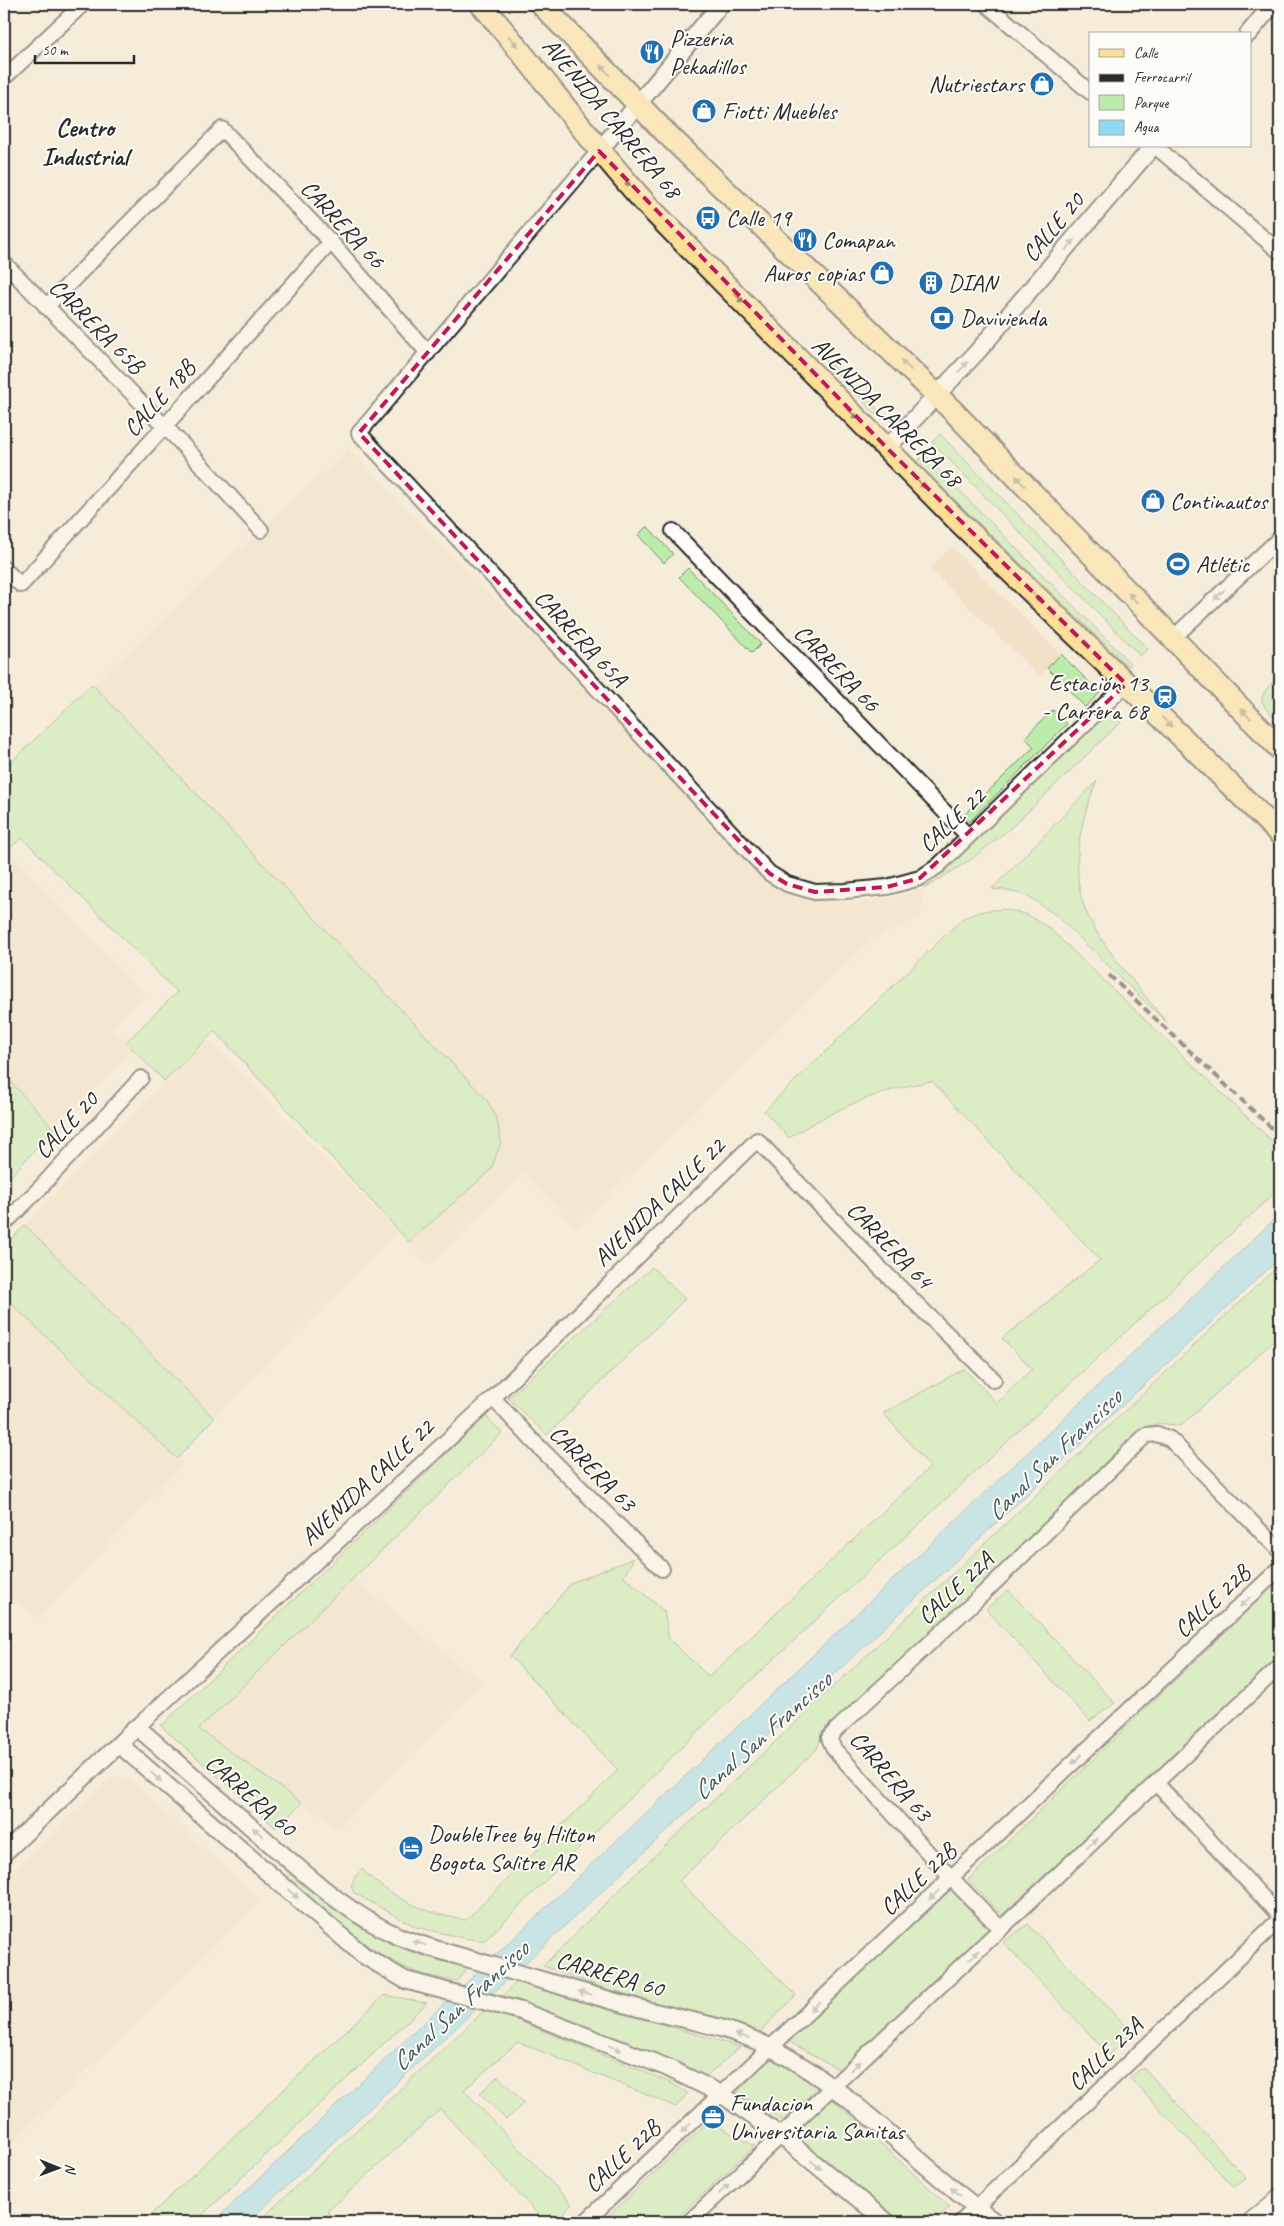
<svg xmlns="http://www.w3.org/2000/svg" width="1284" height="2226" viewBox="0 0 1284 2226" font-family="Caveat,sans-serif">
  <style>
    .built { fill: #f1e1c6 }
    .green { fill: #bcecab; stroke: #748c6b }
    .water { fill: #90daf1; stroke: #6894a2 }
    .lines { fill: none; stroke-linecap: round; stroke-linejoin: round }
    .minor-casing { stroke: #2b2b2b; stroke-width: 18 }
    .tertiary-casing { stroke: #2b2b2b; stroke-width: 20 }
    .secondary-casing { stroke: #2b2b2b; stroke-width: 22 }
    .primary-casing { stroke: #2b2b2b; stroke-width: 25 }
    .minor { stroke: #fdfcf7; stroke-width: 14 }
    .tertiary { stroke: #fdfcf7; stroke-width: 16 }
    .secondary { stroke: #fdfcf7; stroke-width: 19 }
    .primary { stroke: #fcde96; stroke-width: 21 }
    .rail { stroke: #2b2b2b; stroke-width: 4; stroke-dasharray: 8 4; stroke-linecap: butt }
    .oneway { fill: #948460 }
    .oneway2 { fill: #9e9e9b }
    .marked { fill: none; stroke: #c2185b; stroke-width: 4; stroke-dasharray: 10 6; stroke-linejoin: round }
    .labels { text-anchor: middle; dominant-baseline: central; stroke-width: 4; stroke-linejoin: round; paint-order: stroke }
    .poi-label { font-size: 24px; fill: #2b2b2b; stroke: #fdfcf7; text-anchor: start }
    .street-label { font-size: 24px; fill: #2b2b2b; stroke: #fdfcf7 }
    .neighbourhood-label { font-size: 25px; font-weight: bold; fill: #2b2b2b; stroke: #fdfcf7 }
    .water-label { font-size: 25px; font-style: italic; fill: #44575c; stroke: #fdfcf7 }
  </style>
  <rect width="100%" height="100%" fill="#f6ecda"/>
  <filter id="ink" filterUnits="userSpaceOnUse"><feTurbulence type="fractalNoise" baseFrequency=".02" numOctaves="2"/><feDisplacementMap in="SourceGraphic" scale="10" xChannelSelector="R" yChannelSelector="G"/><feConvolveMatrix kernelMatrix="1 2 1 2 8 2 1 2 1" color-interpolation-filters="sRGB"/></filter>
  <g filter="url(#ink)">
    <path class="built" d="M349,448L768,878L817,898L850,903L890,898L924,889L921,918L878,936L853,957L576,1228L523,1173L428,1266L409,1242L177,992L22,837L4,769L92,684Z
      M952,547L1061,654L1039,676L929,568Z
      M8,850L145,995L112,1028L134,1050L54,1129L9,1080L4,1085V853Z
      M207,1038L398,1232L214,1418L25,1225Z
      M4,1297L183,1464L39,1619L4,1594Z
      M353,1578L483,1683L337,1830L322,1816L199,1729Z
      M120,1776L130,1779L261,1901L4,2152V1879L110,1777Z"/>
    <path class="green" d="M815,350L882,413L878,417Z
      M940,434L1148,649L1140,656L932,442Z
      M924,455L1131,664L1129,667L916,463Z
      M647,526L673,554L664,563L638,535Z
      M688,568L761,644L752,653L679,577Z
      M1061,654L1100,693L1085,707L1047,668Z
      M1280,675V724C1257,700 1255,699 1280,675Z
      M92,684L487,1100L497,1119L501,1142L491,1170L409,1242L215,1031L164,1081L126,1042L177,992L22,838L4,853V769Z
      M1053,710L1067,724L969,822L964,815L1034,747L1025,737Z
      M1109,711L1121,722L1012,827L973,858L924,889Z
      M1097,781C1079,822 1068,876 1089,918C1106,952 1142,991 1166,1022L1057,916L1028,896L1005,890L992,889Z
      M1003,909L1026,914L1048,927L1271,1140L1280,1151V1188L730,1700L484,1941L463,1938L416,1927L354,1893L351,1886L355,1877L362,1869C388,1897 429,1915 466,1920L618,1770L510,1656L571,1583L634,1558L624,1576L664,1611L669,1639L709,1677L930,1467L883,1413L964,1369L997,1403L1032,1369L1002,1338L1100,1260L932,1081C880,1090 833,1109 789,1138L764,1111L963,918L983,911Z
      M9,1080L54,1129L4,1184V1085Z
      M25,1225L214,1418L177,1459L4,1297V1247Z
      M1280,1264V1335L1181,1426C1155,1422 1151,1422 1130,1438L957,1609L823,1733L817,1749L679,1881L796,1995L760,2032L600,1987L543,1966L625,1884Z
      M652,1267L685,1299L547,1435L508,1398Z
      M486,1416L502,1433L199,1729L302,1803L276,1828L161,1726Z
      M1280,1579V1657L1002,1915L968,1880Z
      M1008,1590L1115,1703L1090,1721L986,1609Z
      M293,1873C315,1891 337,1914 362,1928C395,1948 431,1958 468,1967L457,1981C445,1979 431,1977 419,1973C376,1959 319,1909 285,1878Z
      M950,1889L989,1930L840,2070L788,2041Z
      M1028,1924L1132,2033L1109,2055L1003,1942Z
      M517,1982L740,2047L706,2076L503,1996Z
      M384,1995L427,2003L195,2222H143Z
      M487,2008L669,2082L688,2093L676,2107L518,2042L464,2090L572,2204L556,2222H545L440,2109L328,2211L337,2222H258Z
      M770,2057L818,2087L783,2121L738,2092Z
      M1143,2067L1246,2178L1234,2187L1130,2078Z
      M498,2076L524,2103L506,2120L480,2093Z
      M831,2098L950,2207L932,2222H898L795,2135Z
      M709,2121L754,2146L673,2222H602Z"/>
    <path class="water" d="M1280,1214V1258L248,2222H213Z"/>
    <g class="lines">
      <defs>
        <path id="minor" d="M986,4L1090,92
          M4,78L83,4
          M1155,146L1280,252
          M599,151L359,433L769,873L787,884L815,892L845,891L887,887L920,878L938,866L1126,684
          M4,263L180,442L261,530
          M46,307L222,129L331,242L428,353
          M673,531L968,836
          M4,569L21,585L331,242
          M1173,638L1280,538
          M4,1224L40,1188L141,1078
          M493,1398L532,1440L662,1569
          M137,1727L493,1398L757,1140L879,1267L994,1380
          M1156,1783L1280,1916
          M1001,1929L952,1879L834,1749L829,1738L836,1730L985,1592L1146,1435L1157,1434L1170,1439L1280,1551
          M585,2222L1280,1568
          M689,2222L1280,1666
          M961,2222L1280,1919"/>
        <path id="tertiary" d="M1248,34L1273,4
          M599,151L721,4
          M887,448L978,351L1153,146
          M120,1745L363,1955L405,1980L521,2011L666,2067L697,2082L721,2094L781,2136L887,2222
          M4,1853L137,1727C181,1765 224,1803 267,1841C308,1876 348,1914 398,1936C428,1949 462,1956 494,1966C546,1981 598,1998 650,2011C691,2021 734,2028 771,2048C856,2092 918,2166 995,2222"/>
        <path id="secondary" d="M1252,2222L1280,2199"/>
        <path id="primary" d="M481,4C538,70 588,140 646,204L956,519L1191,746L1280,834
          M541,4L664,131L952,410L1280,749"/>
      </defs>
      <use href="#minor" class="minor-casing"/>
      <use href="#tertiary" class="tertiary-casing"/>
      <use href="#secondary" class="secondary-casing"/>
      <use href="#primary" class="primary-casing"/>
      <use href="#minor" class="minor"/>
      <use href="#tertiary" class="tertiary"/>
      <use href="#secondary" class="secondary"/>
      <use href="#primary" class="primary"/>
      <path class="rail" d="M1109,975L1280,1136"/>
    </g>
    <defs><path id="oneway-solid" d="M-6-.8H1V-3.2L6.5 0L1 3.2V.8H-6Z" transform="scale(1.25)"/></defs>
    <g class="oneway">
      <use href="#oneway-solid" transform="translate(513 41) rotate(50)"/>
      <use href="#oneway-solid" transform="translate(605 70) rotate(-134)"/>
      <use href="#oneway-solid" transform="translate(626 181) rotate(47)"/>
      <use href="#oneway-solid" transform="translate(739 298) rotate(46)"/>
      <use href="#oneway-solid" transform="translate(906 365) rotate(-136)"/>
      <use href="#oneway-solid" transform="translate(853 414) rotate(45)"/>
      <use href="#oneway-solid" transform="translate(1020 481) rotate(-134)"/>
      <use href="#oneway-solid" transform="translate(921 483) rotate(46)"/>
      <use href="#oneway-solid" transform="translate(1037 597) rotate(44)"/>
      <use href="#oneway-solid" transform="translate(1133 598) rotate(-134)"/>
      <use href="#oneway-solid" transform="translate(1246 714) rotate(-134)"/>
      <use href="#oneway-solid" transform="translate(1167 722) rotate(44)"/>
    </g>
    <g class="oneway2">
      <use href="#oneway-solid" transform="translate(1070 245) rotate(-50)"/>
      <use href="#oneway-solid" transform="translate(963 367) rotate(-47)"/>
      <use href="#oneway-solid" transform="translate(1219 595) rotate(137)"/>
      <use href="#oneway-solid" transform="translate(1245 1602) rotate(137)"/>
      <use href="#oneway-solid" transform="translate(1077 1759) rotate(136)"/>
      <use href="#oneway-solid" transform="translate(156 1777) rotate(41)"/>
      <use href="#oneway-solid" transform="translate(258 1832) rotate(-139)"/>
      <use href="#oneway-solid" transform="translate(1092 1843) rotate(-43)"/>
      <use href="#oneway-solid" transform="translate(293 1894) rotate(41)"/>
      <use href="#oneway-solid" transform="translate(934 1895) rotate(137)"/>
      <use href="#oneway-solid" transform="translate(419 1943) rotate(-162)"/>
      <use href="#oneway-solid" transform="translate(974 1955) rotate(-43)"/>
      <use href="#oneway-solid" transform="translate(585 1993) rotate(-164)"/>
      <use href="#oneway-solid" transform="translate(815 2006) rotate(137)"/>
      <use href="#oneway-solid" transform="translate(742 2036) rotate(-161)"/>
      <use href="#oneway-solid" transform="translate(615 2048) rotate(21)"/>
      <use href="#oneway-solid" transform="translate(855 2066) rotate(-43)"/>
      <use href="#oneway-solid" transform="translate(686 2128) rotate(137)"/>
      <use href="#oneway-solid" transform="translate(816 2165) rotate(40)"/>
      <use href="#oneway-solid" transform="translate(724 2189) rotate(-43)"/>
      <use href="#oneway-solid" transform="translate(956 2192) rotate(-141)"/>
    </g>
  </g>
  <path d="M0 0H1284V2226H0ZM599,151L887,448L1126,684L920,878L887,887L815,892L787,884L769,873L359,433Z" fill="#f6ecda" fill-opacity=".55" fill-rule="evenodd"/>
  <path class="marked" d="M599,151L887,448L1126,684L920,878L887,887L815,892L787,884L769,873L359,433Z"/>
  <defs>
    <symbol id="restaurant-disc" viewBox="-11 -11 22 22"><circle r="9.5" fill="#1f6fb2" stroke="#fdfcf7"/><path d="M-5-6h1v4h1v-4h1v4h1v-4h1v5L-1.5 .5V6h-2V.5L-5-1ZM5-6V6H3V1.5H1.5Q1.5-4 5-6Z" fill="#fff"/></symbol>
    <symbol id="shop-disc" viewBox="-11 -11 22 22"><circle r="9.5" fill="#1f6fb2" stroke="#fdfcf7"/><path d="M-5-2.5h2.3a2.7 3.5 0 0 1 5.4 0H5L5.5 6h-11ZM-1.5-2.5h3a1.5 2.3 0 0 0-3 0Z" fill="#fff"/></symbol>
    <symbol id="bus-disc" viewBox="-11 -11 22 22"><circle r="9.5" fill="#1f6fb2" stroke="#fdfcf7"/><path d="M-5-6H5V4H4V6H2V4H-2V6H-4V4H-5ZM-3.5-4V0h7V-4ZM-3.5 1.2v1.5H-2V1.2ZM2 1.2v1.5H3.5V1.2Z" fill="#fff"/></symbol>
    <symbol id="building-disc" viewBox="-11 -11 22 22"><circle r="9.5" fill="#1f6fb2" stroke="#fdfcf7"/><path d="M-4-6H4V6H1V3H-1V6H-4ZM-2.5-4.3h1.7v1.8h-1.7ZM.8-4.3h1.7v1.8H.8ZM-2.5-1h1.7V.8h-1.7ZM.8-1h1.7V.8H.8Z" fill="#fff"/></symbol>
    <symbol id="bank-disc" viewBox="-11 -11 22 22"><circle r="9.5" fill="#1f6fb2" stroke="#fdfcf7"/><path d="M-6-4H6V4H-6ZM0-2.3a2.3 2.3 0 1 0 0 4.6a2.3 2.3 0 1 0 0-4.6Z" fill="#fff"/></symbol>
    <symbol id="stadium-disc" viewBox="-11 -11 22 22"><circle r="9.5" fill="#1f6fb2" stroke="#fdfcf7"/><path d="M0-5a6.5 5 0 1 0 0 10a6.5 5 0 1 0 0-10ZM-3.5-1.8h7v3.6h-7Z" fill="#fff"/></symbol>
    <symbol id="station-disc" viewBox="-11 -11 22 22"><circle r="9.5" fill="#1f6fb2" stroke="#fdfcf7"/><path d="M-3-6H3Q5-6 5-4V2Q5 4 3 4L4.5 6H3L1.5 4h-3L-3 6H-4.5L-3 4Q-5 4-5 2V-4Q-5-6-3-6ZM-3.5-4v3h7v-3ZM-3.5 1v1.5H-2V1ZM2 1v1.5H3.5V1Z" fill="#fff"/></symbol>
    <symbol id="hotel-disc" viewBox="-11 -11 22 22"><circle r="9.5" fill="#1f6fb2" stroke="#fdfcf7"/><path d="M-6-4.5h1.5V1H6V5H4.5V3h-9V5H-6ZM-4 0a1.8 1.8 0 1 1 3.6 0ZM.5 0V-2.5h3Q6-2.5 6 0Z" fill="#fff"/></symbol>
    <symbol id="office-disc" viewBox="-11 -11 22 22"><circle r="9.5" fill="#1f6fb2" stroke="#fdfcf7"/><path d="M-6-3h4V-5.5h4V-3h4V5H-6ZM-1-4.5V-3h2v-1.5ZM-6 0V1H6V0Z" fill="#fff"/></symbol>
  </defs>
  <g fill-rule="evenodd">
    <use href="#restaurant-disc" x="638" y="38" width="28" height="28"/>
    <use href="#shop-disc" x="1028" y="70" width="28" height="28"/>
    <use href="#shop-disc" x="690" y="97" width="28" height="28"/>
    <use href="#bus-disc" x="694" y="204" width="28" height="28"/>
    <use href="#restaurant-disc" x="791" y="226" width="28" height="28"/>
    <use href="#shop-disc" x="868" y="259" width="28" height="28"/>
    <use href="#building-disc" x="917" y="269" width="28" height="28"/>
    <use href="#bank-disc" x="928" y="304" width="28" height="28"/>
    <use href="#shop-disc" x="1139" y="487" width="28" height="28"/>
    <use href="#stadium-disc" x="1164" y="550" width="28" height="28"/>
    <use href="#station-disc" x="1151" y="683" width="28" height="28"/>
    <use href="#hotel-disc" x="397" y="1834" width="28" height="28"/>
    <use href="#office-disc" x="699" y="2103" width="28" height="28"/>
  </g>
  <g class="labels">
    <g class="poi-label">
      <text x="670" y="38">Pizzeria<tspan x="670" dy="28">Pekadillos</tspan></text>
      <text x="1024" y="84" text-anchor="end">Nutriestars</text>
      <text x="722" y="111">Fiotti Muebles</text>
      <text x="726" y="218">Calle 19</text>
      <text x="822" y="240">Comapan</text>
      <text x="864" y="273" text-anchor="end">Auros copias</text>
      <text x="948" y="283">DIAN</text>
      <text x="960" y="318">Davivienda</text>
      <text x="1170" y="501">Continautos</text>
      <text x="1196" y="564">Atlétic</text>
      <text x="1148" y="683" text-anchor="end">Estación 13<tspan x="1148" dy="28">- Carrera 68</tspan></text>
      <text x="428" y="1834">DoubleTree by Hilton<tspan x="428" dy="28">Bogota Salitre AR</tspan></text>
      <text x="730" y="2103">Fundacion<tspan x="730" dy="28">Universitaria Sanitas</tspan></text>
    </g>
    <g class="street-label">
      <text transform="translate(612 118) rotate(50)">AVENIDA CARRERA 68</text>
      <text transform="translate(343 224) rotate(47)">CARRERA 66</text>
      <text transform="translate(1053 227) rotate(-50)">CALLE 20</text>
      <text transform="translate(97 326) rotate(45)">CARRERA 65B</text>
      <text transform="translate(159 398) rotate(-48)">CALLE 18B</text>
      <text transform="translate(887 412) rotate(45)">AVENIDA CARRERA 68</text>
      <text transform="translate(581 638) rotate(47)">CARRERA 65A</text>
      <text transform="translate(837 668) rotate(46)">CARRERA 66</text>
      <text transform="translate(952 820) rotate(-43)">CALLE 22</text>
      <text transform="translate(66 1125) rotate(-47)">CALLE 20</text>
      <text transform="translate(659 1202) rotate(-44)">AVENIDA CALLE 22</text>
      <text transform="translate(890 1245) rotate(46)">CARRERA 64</text>
      <text transform="translate(593 1468) rotate(45)">CARRERA 63</text>
      <text transform="translate(367 1482) rotate(-43)">AVENIDA CALLE 22</text>
      <text transform="translate(955 1588) rotate(-43)">CALLE 22A</text>
      <text transform="translate(1212 1601) rotate(-43)">CALLE 22B</text>
      <text transform="translate(891 1776) rotate(49)">CARRERA 63</text>
      <text transform="translate(251 1795) rotate(41)">CARRERA 60</text>
      <text transform="translate(918 1879) rotate(-43)">CALLE 22B</text>
      <text transform="translate(610 1974) rotate(16)">CARRERA 60</text>
      <text transform="translate(1105 2054) rotate(-44)">CALLE 23A</text>
      <text transform="translate(622 2156) rotate(-43)">CALLE 22B</text>
    </g>
    <g class="neighbourhood-label">
      <text x="85" y="128">Centro<tspan x="85" dy="29">Industrial</tspan></text>
    </g>
    <g class="water-label">
      <text transform="translate(1054 1455) rotate(-44)">Canal San Francisco</text>
      <text transform="translate(762 1736) rotate(-42)">Canal San Francisco</text>
      <text transform="translate(460 2006) rotate(-43)">Canal San Francisco</text>
    </g>
  </g>
  <rect width="1284" height="2226" fill="none" stroke="#fdfcf7" stroke-width="20"/>
  <rect x="10" y="10" width="1264" height="2206" fill="none" stroke="#2b2b2b" stroke-width="2" filter="url(#ink)"/>
  <rect x="1089" y="32" width="162" height="115" fill="#fdfcf7" stroke="#a9a8a5"/>
  <rect x="1099" y="49" width="25" height="8" fill="#fcde96" stroke="#a9a8a5"/>
  <text x="1134" y="58" font-size="15" fill="#2b2b2b">Calle</text>
  <rect x="1099" y="74" width="25" height="8" fill="#2b2b2b" stroke="#a9a8a5"/>
  <text x="1134" y="82" font-size="15" fill="#2b2b2b">Ferrocarril</text>
  <rect x="1099" y="95" width="25" height="15" fill="#bcecab" stroke="#a9a8a5"/>
  <text x="1134" y="108" font-size="15" fill="#2b2b2b">Parque</text>
  <rect x="1099" y="120" width="25" height="15" fill="#90daf1" stroke="#a9a8a5"/>
  <text x="1134" y="132" font-size="15" fill="#2b2b2b">Agua</text>
  <g transform="translate(58 2168) rotate(91)" stroke="#fdfcf7" stroke-width="4" paint-order="stroke">
  <path d="M0-4L9 19L0 12L-9 19Z" fill="#2b2b2b"/>
  <text y="-8" font-size="14" font-weight="bold" text-anchor="middle" fill="#2b2b2b">N</text>
  </g>
  <path d="M35 55v8h99v-8" fill="none" stroke="#2b2b2b" stroke-width="2.5"/>
  <text x="42" y="55" font-size="15" fill="#2b2b2b" stroke="#fdfcf7" stroke-width="4" paint-order="stroke">50 m</text>
</svg>
